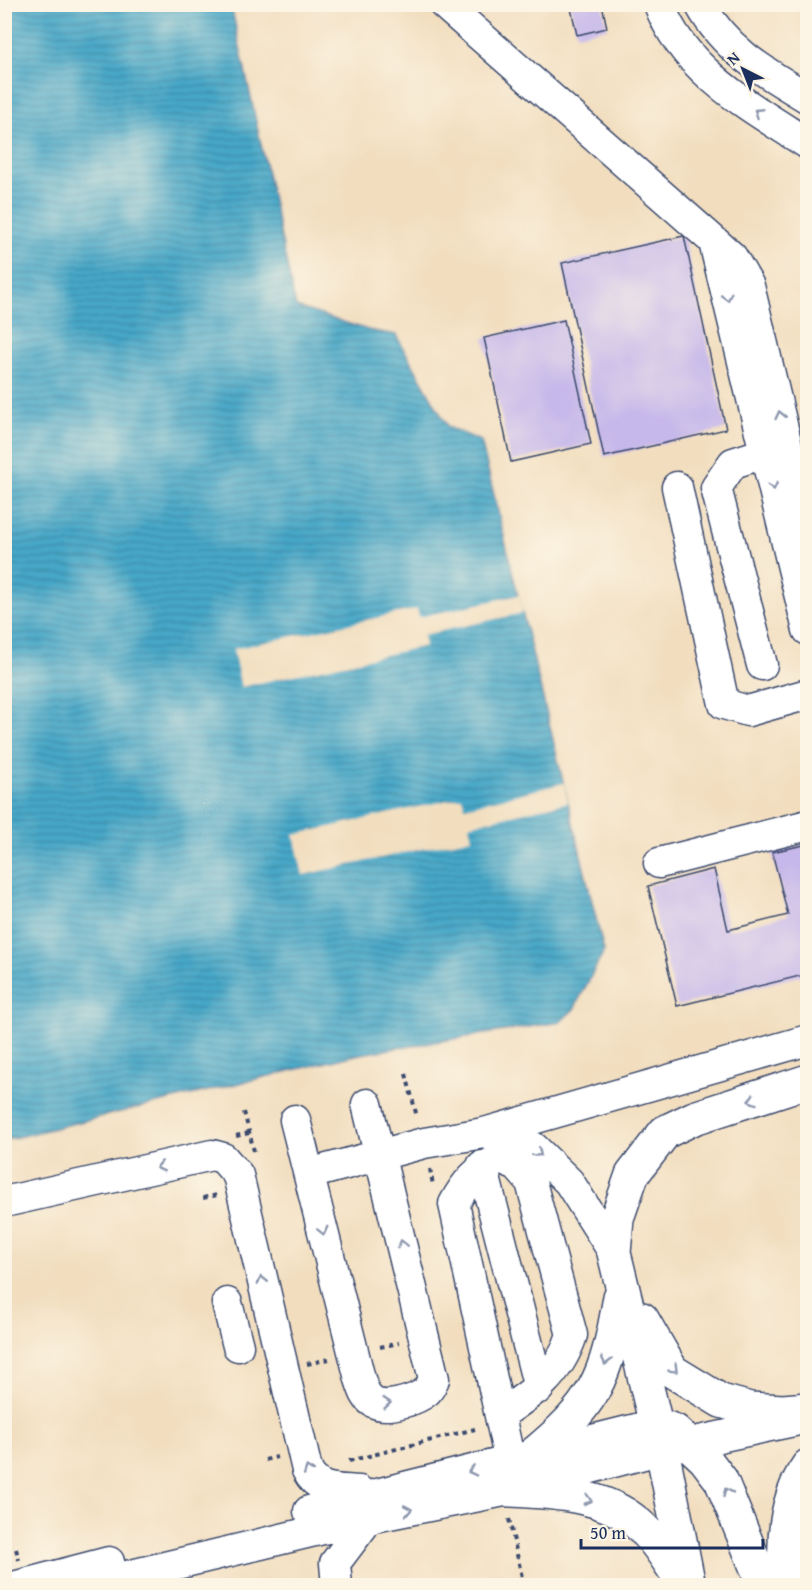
<svg xmlns="http://www.w3.org/2000/svg" width="812" height="1590" viewBox="0 0 812 1590" font-family="'Gentium Book Plus',serif">
  <style>
    .water { fill: url(#water-rules); stroke: #316b92; stroke-width: 1.5 }
    .pier { fill: #f2debf }
    .building { fill: #c6b8ea }
    .lines { fill: none; stroke-linecap: round; stroke-linejoin: round }
    .minor-casing { stroke: #3b496d; stroke-width: 33 }
    .major-casing { stroke: #3b496d; stroke-width: 36 }
    .path { stroke: #3b496d; stroke-width: 4; stroke-dasharray: 4.5 4.5; stroke-linecap: butt }
    .minor { stroke: #fff; stroke-width: 30 }
    .major { stroke: #fff; stroke-width: 33 }
    .oneway { stroke: #8d97ae }
  </style>
  <defs>
    <pattern id="water-rules" width="6" height="5" patternUnits="userSpaceOnUse" patternTransform="scale(1.5)"><rect width="6" height="5" fill="#47a7c7"/><path d="M0 2.5h6" fill="none" stroke="#3a88a5"/></pattern>
  </defs>
  <rect width="100%" height="100%" fill="#fcf5e5"/>
  <filter id="ink" filterUnits="userSpaceOnUse"><feTurbulence type="fractalNoise" baseFrequency=".0167" numOctaves="2"/><feDisplacementMap in="SourceGraphic" scale="12" xChannelSelector="R" yChannelSelector="G"/><feConvolveMatrix kernelMatrix="1 2 1 2 8 2 1 2 1" color-interpolation-filters="sRGB"/></filter>
  <filter id="wash" filterUnits="userSpaceOnUse"><feTurbulence type="fractalNoise" baseFrequency=".008" numOctaves="4" result="noise"/><feDisplacementMap in="SourceGraphic" scale="24" xChannelSelector="R" yChannelSelector="G"/><feGaussianBlur stdDeviation="1.35" result="paint"/><feColorMatrix in="noise" values="0 0 0 0 0 0 0 0 0 0 0 0 0 0 0 0 0 1.4 0 .05"/><feComposite in="paint" operator="in"/></filter>
  <g filter="url(#wash)">
    <rect width="100%" height="100%" fill="#f2debf"/>
    <path class="water" d="M4,5H231L296,307L368,330L396,335L448,427L481,441L604,951L574,1009L560,1022L360,1054L5,1140Z"/>
    <path class="pier" d="M519,595L523,613L423,635L425,646L241,687L233,649L417,609L419,617Z
      M564,783L568,802L469,825L472,838L303,875L294,835L462,797L465,807Z"/>
    <g id="blocks">
      <path class="building" d="M570,4H602L607,28L577,35Z
        M684,236L726,429L604,457L562,263Z
        M564,320L591,444L511,462L484,338Z
        M804,845L808,859V974L677,1006L648,886L714,869L728,930L788,915L772,852Z"/>
    </g>
  </g>
  <g filter="url(#ink)">
    <use href="#blocks" fill-opacity="0" stroke="#3b496d" stroke-width="1.5"/>
    <g class="lines">
      <defs>
        <path id="minor" d="M444,4L732,257L749,286L808,534
          M659,4C683,71 752,108 808,144
          M700,4C725,50 764,72 808,98
          M715,246L808,630
          M677,487L724,704L748,711L808,694
          M762,665L716,488L733,463L784,447
          M659,863L808,825
          M295,1120L360,1379C363,1388 366,1400 375,1403C388,1409 417,1400 427,1391C430,1388 432,1383 434,1379L367,1104
          M484,1133L533,1147L569,1182L614,1253
          M482,1166L539,1388
          M309,1174L424,1143L484,1133L808,1040
          M4,1202L212,1155L223,1158L238,1175L307,1470C318,1492 337,1489 359,1491
          M227,1303L238,1346
          M500,1415C533,1393 559,1375 572,1335L531,1182L517,1166L500,1159C478,1168 465,1183 454,1204L510,1462
          M309,1511L656,1424
          M784,1559L808,1524
          M17,1586L109,1562
          M85,1586L369,1518L509,1490L662,1449L808,1418
          M337,1586L335,1563L369,1518"/>
        <path id="major" d="M642,1319L672,1371L721,1401L750,1409L783,1411L808,1409
          M656,1424L675,1431L705,1459L721,1480L764,1586
          M529,1458C595,1404 606,1381 620,1297
          M509,1490C551,1492 604,1494 637,1523C656,1539 668,1561 682,1581
          M689,1586L662,1449L614,1253L617,1218L632,1175L665,1132L694,1118L808,1081
          M787,1586C782,1546 784,1500 808,1466"/>
      </defs>
      <use href="#minor" class="minor-casing"/>
      <use href="#major" class="major-casing"/>
      <path class="path" d="M406,1074L417,1117
        M244,1112L254,1151
        M236,1136L249,1133
        M430,1169L433,1185
        M203,1198L217,1195
        M380,1347L399,1343
        M307,1364L329,1359
        M265,1460L277,1457
        M349,1461L475,1429
        M509,1519L524,1586
        M16,1549L19,1560"/>
      <use href="#minor" class="minor"/>
      <use href="#major" class="major"/>
    </g>
    <defs><path id="oneway-chevron" d="M-2-3.5L2.5 0L-2 3.5" fill="none" stroke-width="1.6" stroke-linecap="round" stroke-linejoin="round" transform="scale(1.5)"/></defs>
    <g class="oneway">
      <use href="#oneway-chevron" transform="translate(758 112) rotate(-147)"/>
      <use href="#oneway-chevron" transform="translate(727 297) rotate(76)"/>
      <use href="#oneway-chevron" transform="translate(780 415) rotate(-103)"/>
      <use href="#oneway-chevron" transform="translate(773 486) rotate(76)"/>
      <use href="#oneway-chevron" transform="translate(752 1100) rotate(162)"/>
      <use href="#oneway-chevron" transform="translate(538 1153) rotate(40)"/>
      <use href="#oneway-chevron" transform="translate(160 1167) rotate(167)"/>
      <use href="#oneway-chevron" transform="translate(323 1231) rotate(76)"/>
      <use href="#oneway-chevron" transform="translate(402 1244) rotate(-104)"/>
      <use href="#oneway-chevron" transform="translate(262 1280) rotate(-103)"/>
      <use href="#oneway-chevron" transform="translate(606 1361) rotate(105)"/>
      <use href="#oneway-chevron" transform="translate(674 1369) rotate(45)"/>
      <use href="#oneway-chevron" transform="translate(387 1403) rotate(-5)"/>
      <use href="#oneway-chevron" transform="translate(308 1470) rotate(-110)"/>
      <use href="#oneway-chevron" transform="translate(472 1471) rotate(167)"/>
      <use href="#oneway-chevron" transform="translate(727 1492) rotate(-116)"/>
      <use href="#oneway-chevron" transform="translate(588 1500) rotate(17)"/>
      <use href="#oneway-chevron" transform="translate(408 1510) rotate(-11)"/>
    </g>
  </g>
  <rect width="812" height="1590" fill="none" stroke="#fcf5e5" stroke-width="24"/>
  <g transform="translate(743 69) rotate(318)" stroke="#fcf5e5" stroke-width="4.5" paint-order="stroke">
  <path d="M0-4.5L10 22L0 15L-10 22Z" fill="#1b2f5e"/>
  <text y="-9" font-size="16" font-weight="bold" text-anchor="middle" fill="#1b2f5e">N</text>
  </g>
  <path d="M581 1539v9h182v-9" fill="none" stroke="#1b2f5e" stroke-width="3"/>
  <text x="590" y="1539" font-size="18" fill="#1b2f5e" stroke="#fcf5e5" stroke-width="4.5" paint-order="stroke">50 m</text>
</svg>
